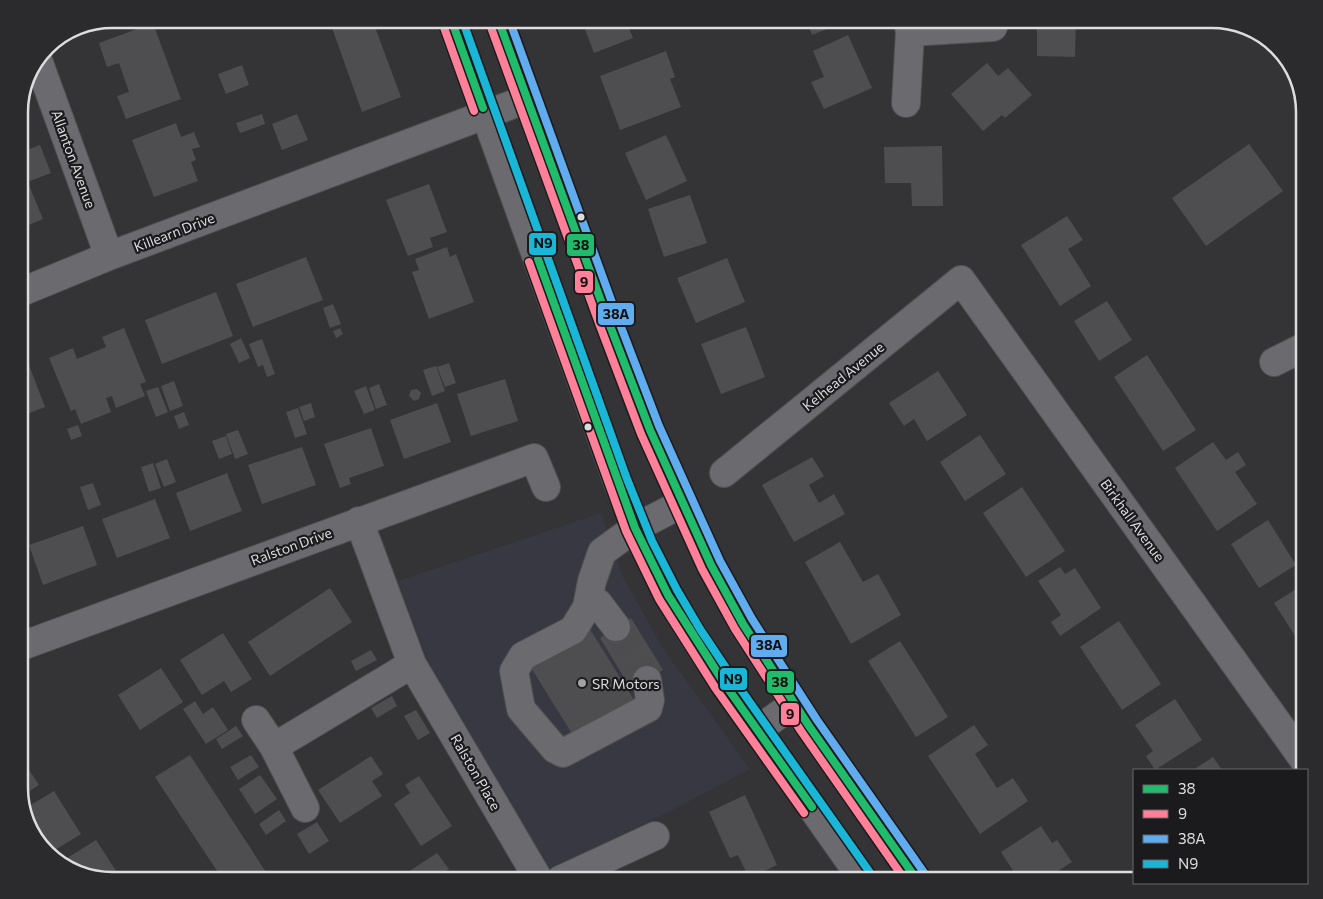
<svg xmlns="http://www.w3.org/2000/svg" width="1323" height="899" viewBox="0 0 1323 899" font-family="Commissioner,sans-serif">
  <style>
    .built { fill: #373842 }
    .building { fill: #4e4e51 }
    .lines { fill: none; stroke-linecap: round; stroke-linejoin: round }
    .minor-tunnel { stroke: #4d4d50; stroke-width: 28; stroke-dasharray: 28 14; stroke-linecap: butt }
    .minor-casing { stroke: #505051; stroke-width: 30 }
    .major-casing { stroke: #505051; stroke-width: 30 }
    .minor { stroke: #6b6a6e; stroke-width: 28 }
    .major { stroke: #6b6a6e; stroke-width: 28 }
    .bus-1-casing { stroke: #1b1b1d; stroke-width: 11 }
    .bus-2-casing { stroke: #1b1b1d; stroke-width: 11 }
    .bus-3-casing { stroke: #1b1b1d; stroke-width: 11 }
    .bus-4-casing { stroke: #1b1b1d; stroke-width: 11 }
    .bus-1 { stroke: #20bc6c; stroke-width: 8 }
    .bus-2 { stroke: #ff8098; stroke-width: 8 }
    .bus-3 { stroke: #60acee; stroke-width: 8 }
    .bus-4 { stroke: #1ab6d8; stroke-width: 8 }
    .bus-dot { fill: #dddde0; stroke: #1b1b1d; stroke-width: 2 }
    .poi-dot { fill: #a2a2a5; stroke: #1b1b1d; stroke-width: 2 }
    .labels { text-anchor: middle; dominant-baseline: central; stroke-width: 4.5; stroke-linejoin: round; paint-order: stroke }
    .street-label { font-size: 14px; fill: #dddde0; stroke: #1b1b1d }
    .poi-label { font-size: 14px; fill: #dddde0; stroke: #1b1b1d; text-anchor: start }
    .rim { fill: none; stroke: #dddde0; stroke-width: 2.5 }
    .line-badge { stroke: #1b1b1d; stroke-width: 2 }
    .pale-badge-label { font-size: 14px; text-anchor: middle; font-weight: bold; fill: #111 }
  </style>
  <rect width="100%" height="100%" fill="#343437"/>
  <path class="built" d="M601,513L622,575L662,647L750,769L657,818L550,869L428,662L398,581Z"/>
  <path class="building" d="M161,19H176L163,23Z
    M285,19H305L288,25Z
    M348,19H372L401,97L362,112L331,25Z
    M581,19H625L633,38L594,53Z
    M806,19H837L840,24L812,35Z
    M1037,19H1076L1075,57L1037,56Z
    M153,23L181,99L126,119L117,96L129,92L119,63L107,67L99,43Z
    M848,35L872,88L824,109L811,82L824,77L813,51Z
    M666,51L675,77L670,79L681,107L620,130L600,76Z
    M987,63L998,76L1008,68L1032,95L1005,118L1002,115L983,131L951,94Z
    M242,65L249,85L226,94L218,74Z
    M262,114L265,124L240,133L236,123Z
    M297,114L308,140L282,150L272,124Z
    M176,123L181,137L194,132L200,147L192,149L196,160L191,162L198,181L154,197L132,140Z
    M666,135L687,181L646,200L625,153Z
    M1249,144L1283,191L1206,246L1172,198Z
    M40,145L51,173L30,181L19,153Z
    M942,146L943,206H912L911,183H885L884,147Z
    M26,178L43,219L24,227L23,224L19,226V181Z
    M429,184L447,232L430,238L433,247L408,256L386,200Z
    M690,195L707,243L664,257L648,209Z
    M1067,216L1083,240L1068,249L1091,286L1060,306L1021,245Z
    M447,247L450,257L456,254L474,302L429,319L412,272L419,270L415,259Z
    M306,257L323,300L253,327L236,284Z
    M727,258L745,302L696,323L677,278Z
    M216,292L233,336L162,364L145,320Z
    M1107,301L1132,340L1099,361L1074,321Z
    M333,304L341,324L330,328L323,308Z
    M746,327L765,377L721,394L701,344Z
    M124,328L146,382L140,384L145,396L116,408L112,396L106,398L111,412L81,424L75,409L71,411L49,358L73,348L77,359L106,347L102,337Z
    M340,328L343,334L336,338L333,331Z
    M241,338L250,358L239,363L230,344Z
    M262,339L275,374L267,377L263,365L258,367L249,344Z
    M1147,355L1196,430L1163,451L1114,377Z
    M449,363L456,383L445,387L437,367Z
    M29,365L45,407L19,417V369Z
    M436,366L445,391L432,396L423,370Z
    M938,371L967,415L927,441L914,419L904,426L889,403Z
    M505,379L518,421L471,436L457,394Z
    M174,381L183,406L170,411L161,386Z
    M379,384L387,405L376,409L369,388Z
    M366,386L375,410L364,414L354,391Z
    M158,387L168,412L156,417L146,391Z
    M417,389L421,393L419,399L414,401L409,396L411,390Z
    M311,403L315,417L304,421L299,407Z
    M437,403L451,442L404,459L390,420Z
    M298,408L307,434L295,438L286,412Z
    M184,412L189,425L179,429L174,416Z
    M78,425L82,436L71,440L67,429Z
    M371,428L384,466L349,478L351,484L340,488L324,444Z
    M238,430L248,454L235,459L226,434Z
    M980,435L1006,474L965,501L940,462Z
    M226,436L232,454L219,459L212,441Z
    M1213,442L1226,460L1238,452L1246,465L1235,472L1257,504L1217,531L1175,468Z
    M302,447L316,485L262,504L248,465Z
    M812,457L824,476L809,485L819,503L834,494L845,514L794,542L762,485Z
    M167,459L176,482L164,487L155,464Z
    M153,463L161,488L149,492L141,467Z
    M227,473L242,511L190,531L176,493Z
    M93,483L101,505L88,510L80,487Z
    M1022,487L1065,551L1026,577L983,513Z
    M155,499L170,538L117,558L102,519Z
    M19,510L28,533L19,536Z
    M1268,520L1296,565L1259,588L1231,544Z
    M83,526L97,565L43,585L29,545Z
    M840,542L863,582L878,574L901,615L851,644L805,562Z
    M1060,567L1065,574L1075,568L1101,608L1060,636L1051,622L1061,615L1038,581Z
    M19,577L24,591L19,593Z
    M1304,584V650L1274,603Z
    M330,588L352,622L270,676L248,642Z
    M631,618L663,670L631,689L600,638Z
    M1119,621L1161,684L1122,710L1080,647Z
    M590,629L634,700L574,737L530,666Z
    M223,633L252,679L231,692L224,681L202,695L180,660Z
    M900,641L948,717L916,737L868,661Z
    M371,650L377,660L356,671L351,661Z
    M161,668L183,702L140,730L118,695Z
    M392,696L397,706L377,718L371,708Z
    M1175,699L1202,740L1155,770L1146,756L1153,751L1135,725Z
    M195,701L203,714L213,707L228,730L206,744L183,709Z
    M416,710L430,733L418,740L404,716Z
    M974,725L988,745L975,754L997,788L1013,778L1028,801L980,834L928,756Z
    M236,726L243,736L222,749L216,739Z
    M19,755L39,785L20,797L19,793Z
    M190,755L271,880H223L155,777Z
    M251,755L259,767L238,780L230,767Z
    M371,756L383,774L372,781L382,796L340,823L318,790Z
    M1213,757L1222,770H1193Z
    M260,775L277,799L255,814L239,789Z
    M419,776L452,826L421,846L394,804L410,793L405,785Z
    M54,791L81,834L50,853L43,847L27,821L24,809Z
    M745,795L777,865L749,878L738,855L730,858L709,812Z
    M279,810L286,821L266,835L259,824Z
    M317,822L329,841L309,854L297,834Z
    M1041,826L1052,843L1057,840L1072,862L1044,880H1019L1001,852Z
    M96,840L122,880H112L68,867L64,860Z
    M437,853L449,869L438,876L441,880H396Z
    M390,873L395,880H379Z
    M716,875L735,879L734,880H715Z"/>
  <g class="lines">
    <path class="minor-tunnel" d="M616,627L647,680"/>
    <defs>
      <path id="minor" d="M910,32L993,27
        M39,63L109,256
        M906,103L910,32L908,19
        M19,293L109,256L527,99
        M1274,362L1304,347
        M724,473L961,280L1304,760
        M359,521L412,664L539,880
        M589,598L598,603L616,627
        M19,647L534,458L546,487
        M647,680L650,700L648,708L563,753L555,749L521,709L514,671L523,656L573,630L587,607L592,581L602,552L635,528L683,503
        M256,720L274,747L305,808
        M274,747L412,664
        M560,880L655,836"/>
      <path id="major" d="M451,19L618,483L643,545L668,595L692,634L724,683L863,880
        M498,19L609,323L650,430L711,565L743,624L809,726L917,880
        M758,730L795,703"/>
    </defs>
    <use href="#minor" class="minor-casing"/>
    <use href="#major" class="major-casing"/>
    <use href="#minor" class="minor"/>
    <use href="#major" class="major"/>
    <defs>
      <path id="bus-1" d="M451,19L483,108
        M498,19L609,323L650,430L711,565L743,624L809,726L917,880
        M538,259L635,528L668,595L724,683L812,807"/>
      <path id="bus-2" d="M442,22L474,111
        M489,22L600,326L641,434L702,569L735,629L801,731L905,880
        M529,262L626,531L659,599L716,689L804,813"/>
      <path id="bus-3" d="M509,19L618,319L659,426L720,561L752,619L817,720L925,874"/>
      <path id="bus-4" d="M462,19L627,479L652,541L677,590L700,629L732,677L871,874"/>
    </defs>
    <use href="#bus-1" class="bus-1-casing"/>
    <use href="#bus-2" class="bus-2-casing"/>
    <use href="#bus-3" class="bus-3-casing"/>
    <use href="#bus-4" class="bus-4-casing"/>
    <use href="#bus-1" class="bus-1"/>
    <use href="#bus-2" class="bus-2"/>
    <use href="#bus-3" class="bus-3"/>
    <use href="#bus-4" class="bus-4"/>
  </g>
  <g class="bus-dot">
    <circle cx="581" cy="217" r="4.5"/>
    <circle cx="588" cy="427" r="4.5"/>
  </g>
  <circle class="poi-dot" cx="582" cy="683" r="5"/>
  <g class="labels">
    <g class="street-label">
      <text transform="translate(74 159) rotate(70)">Allanton Avenue</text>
      <text transform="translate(174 232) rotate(-21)">Killearn Drive</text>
      <text transform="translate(843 376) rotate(-39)">Kelhead Avenue</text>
      <text transform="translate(1133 520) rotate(54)">Birkhall Avenue</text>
      <text transform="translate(291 546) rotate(-20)">Ralston Drive</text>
      <text transform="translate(476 772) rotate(60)">Ralston Place</text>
    </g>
    <g class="poi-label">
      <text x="592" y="683">SR Motors</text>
    </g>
  </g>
  <path d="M0 0H1323V899H0ZM112 28H1212A84 84 0 0 1 1296 112V788A84 84 0 0 1 1212 872H112A84 84 0 0 1 28 788V112A84 84 0 0 1 112 28Z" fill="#2b2b2d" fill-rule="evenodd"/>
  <path class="rim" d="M112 28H1212A84 84 0 0 1 1296 112V788A84 84 0 0 1 1212 872H112A84 84 0 0 1 28 788V112A84 84 0 0 1 112 28Z"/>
  <g class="line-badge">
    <rect x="528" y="232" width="29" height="24" rx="5" fill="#1ab6d8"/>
    <rect x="566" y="233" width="29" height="24" rx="5" fill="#20bc6c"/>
    <rect x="574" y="270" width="20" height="24" rx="5" fill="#ff8098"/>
    <rect x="597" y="302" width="38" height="24" rx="5" fill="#60acee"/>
    <rect x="750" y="634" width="38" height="24" rx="5" fill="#60acee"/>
    <rect x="719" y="667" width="29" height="24" rx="5" fill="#1ab6d8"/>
    <rect x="766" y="670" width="29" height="24" rx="5" fill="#20bc6c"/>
    <rect x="780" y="702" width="20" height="24" rx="5" fill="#ff8098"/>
  </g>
  <g class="pale-badge-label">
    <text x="543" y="248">N9</text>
    <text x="581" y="250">38</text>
    <text x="584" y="287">9</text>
    <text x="616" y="319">38A</text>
    <text x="769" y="650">38A</text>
    <text x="733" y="684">N9</text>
    <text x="780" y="687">38</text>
    <text x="790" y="719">9</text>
  </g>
  <rect x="1133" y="769" width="175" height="115" fill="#1b1b1d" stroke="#69696b"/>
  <rect x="1143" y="785" width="25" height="8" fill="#20bc6c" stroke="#69696b"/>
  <text x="1178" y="794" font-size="15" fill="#dddde0">38</text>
  <rect x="1143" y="810" width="25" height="8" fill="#ff8098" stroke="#69696b"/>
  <text x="1178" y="819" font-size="15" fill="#dddde0">9</text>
  <rect x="1143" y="835" width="25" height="8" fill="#60acee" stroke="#69696b"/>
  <text x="1178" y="844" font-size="15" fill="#dddde0">38A</text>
  <rect x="1143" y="860" width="25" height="8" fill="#1ab6d8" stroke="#69696b"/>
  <text x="1178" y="869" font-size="15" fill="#dddde0">N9</text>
</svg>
